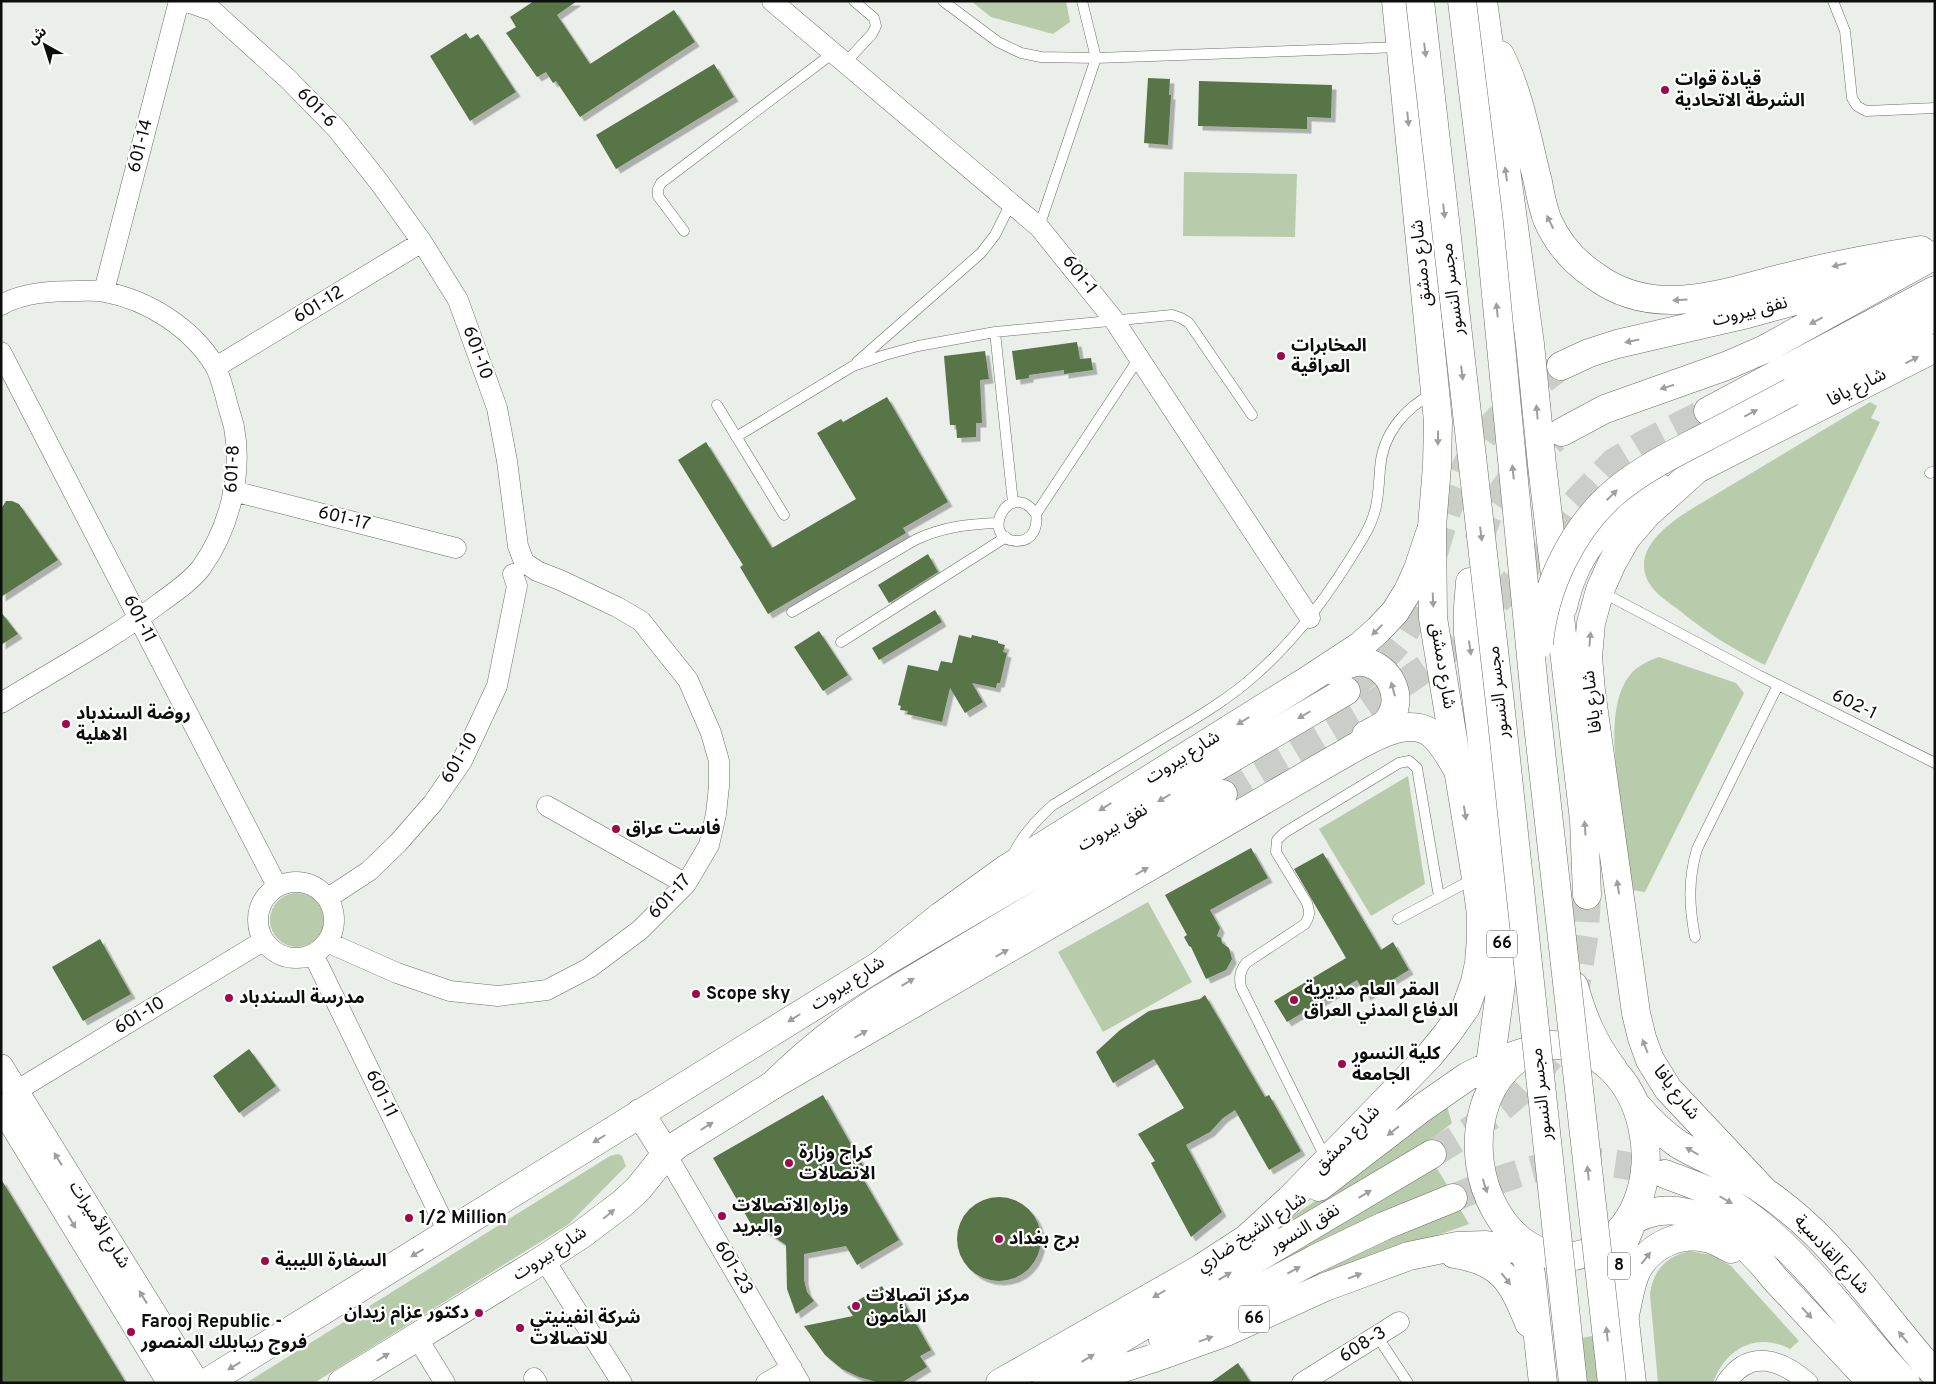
<svg xmlns="http://www.w3.org/2000/svg" width="1936" height="1384" viewBox="0 0 1936 1384" font-family="Overpass,'Noto Sans Arabic',sans-serif">
  <style>
    .green { fill: #b8ccab }
    .building { fill: #597446; filter: url(#shadow) }
    .lines { fill: none; stroke-linecap: round; stroke-linejoin: round }
    .primary-tunnel { stroke: #cacdc8; stroke-width: 28; stroke-dasharray: 28 14; stroke-linecap: butt }
    .service-casing { stroke: #6b6e69; stroke-width: 11 }
    .minor-casing { stroke: #6b6e69; stroke-width: 21 }
    .tertiary-casing { stroke: #6b6e69; stroke-width: 26 }
    .secondary-casing { stroke: #6b6e69; stroke-width: 29 }
    .primary-casing { stroke: #6b6e69; stroke-width: 29 }
    .service { stroke: #fff; stroke-width: 10 }
    .minor { stroke: #fff; stroke-width: 20 }
    .tertiary { stroke: #fff; stroke-width: 25 }
    .secondary { stroke: #fff; stroke-width: 28 }
    .primary { stroke: #fff; stroke-width: 28 }
    .primary-bridge-casing { stroke: #6b6e69; stroke-width: 29; stroke-linecap: butt }
    .primary-bridge { stroke: #fff; stroke-width: 28 }
    .oneway { fill: #9e9f9e }
    .poi-dot { fill: #a0084d; stroke: #fff; stroke-width: 2 }
    .labels { text-anchor: middle; dominant-baseline: central; stroke-width: 4.5; stroke-linejoin: round; paint-order: stroke }
    .shield { fill: #fff; stroke: #555655; stroke-width: 1 }
    .shield-label { font-size: 16px; font-weight: bold; fill: #0c0e0c }
    .poi-label { font-size: 18px; font-weight: bold; fill: #0c0e0c; stroke: #fff; text-anchor: start }
    .street-label { font-size: 18px; fill: #0c0e0c; stroke: #fff }
  </style>
  <defs>
    <filter id="shadow"><feDropShadow dx="4.5" dy="4.5" stdDeviation="0" flood-color="#0004"/></filter>
  </defs>
  <rect width="100%" height="100%" fill="#ebefe9"/>
  <path class="green" d="M971,1H1066L1070,22L1053,34L991,17Z
    M1184,172L1297,174L1295,237L1183,236Z
    M1870,402L1877,406L1871,418L1880,422L1765,665C1734,650 1707,633 1680,611C1670,603 1656,595 1649,583C1630,550 1669,523 1693,508Z
    M1659,657L1736,683L1744,693L1645,892L1632,890C1629,864 1626,839 1622,814C1617,776 1604,706 1630,675C1637,666 1648,661 1659,657Z
    M1408,776L1425,884L1371,916L1319,829Z
    M270 920a27 27 0 1 1 54 0a27 27 0 1 1-54 0Z
    M1148,902L1192,982L1103,1032L1058,952Z
    M1446,1103L1452,1123L1428,1142L1205,1273V1272L1293,1216L1343,1182Z
    M618,1154L622,1156L626,1166L569,1224L314,1383H246L610,1156Z
    M1436,1167L1447,1185L1263,1270Z
    M1459,1207L1469,1224L1274,1294Z
    M1690,1251L1712,1255L1731,1266L1799,1341L1790,1349C1756,1331 1725,1349 1713,1383H1658L1650,1294C1653,1270 1667,1256 1690,1251Z
    M1601,1334L1599,1383H1578L1573,1340Z"/>
  <path class="building" d="M534,1H577L557,15L590,64L674,10L695,42L580,117L556,81L553,83L546,72L537,77L506,33L516,27L510,17Z
    M466,33L470,39L478,34L516,92L470,121L430,56Z
    M714,64L734,97L616,169L596,135Z
    M1148,78L1170,79L1169,95H1171L1168,145L1144,143Z
    M1199,81L1332,85L1331,118L1307,117V129L1198,126Z
    M1077,342L1080,359L1091,358L1093,370L1064,374V370L1029,375V378L1016,380L1012,351Z
    M985,351L989,379L980,380L982,423H976V437L957,438L956,425H950L944,356Z
    M887,397L948,502L903,528L906,533L768,614L740,567L743,565L678,460L706,442L772,548L856,499L817,433L841,419L843,422Z
    M6,501H12L19,504L58,560L1,597V509Z
    M928,554L938,572L889,603L878,585Z
    M935,610L942,622L879,660L872,648Z
    M1,612L18,634L1,645Z
    M819,631L848,675L823,691L794,647Z
    M959,635L971,638L972,635L998,641V643L1005,645L1003,652L1007,653L1000,683H997L996,688L972,683L983,702L965,713L950,688L942,722L907,714L908,711L900,710L901,706L898,705L908,665L938,671L941,661L952,663Z
    M1251,848L1268,878L1210,910L1220,928L1217,936L1221,938L1222,943L1229,948L1232,959L1226,970L1206,979L1191,947L1189,946L1184,937L1187,935L1165,895Z
    M1323,853L1381,950L1393,942L1409,970L1366,996L1357,980L1287,1022L1274,1001L1346,958L1294,869Z
    M100,939L131,994L83,1021L52,967Z
    M1205,995L1265,1097L1269,1095L1301,1151L1269,1170L1235,1110L1223,1118L1210,1132L1186,1145L1222,1212L1191,1237L1151,1163L1155,1161L1138,1134L1184,1108L1154,1059L1113,1083L1096,1052L1120,1030L1149,1011L1200,999Z
    M249,1049L276,1086L239,1113L213,1076Z
    M823,1095L865,1169L859,1172L899,1240L857,1265L846,1246L804,1254V1280L807,1292L814,1301L796,1314L787,1289L786,1245L761,1228L755,1231L713,1158Z
    M1,1179L55,1267L126,1383H1Z
    M957 1239a42 42 0 1 1 84 0a42 42 0 1 1-84 0Z
    M882,1286L889,1298L898,1292L931,1350L920,1356L927,1367L901,1383H880L859,1377L842,1369L825,1355L804,1326L853,1316L847,1307Z
    M1238,1363L1251,1383H1210Z"/>
  <g class="lines">
    <path class="primary-tunnel" d="M1478,542L1491,508L1513,476L1555,438
      M1346,691C1369,671 1395,652 1409,625C1421,602 1427,577 1434,553C1446,512 1461,466 1487,432C1508,405 1535,386 1561,366
      M1223,794L1359,714L1430,665L1455,644L1489,610L1527,566L1574,504L1614,462L1644,444L1708,411
      M1573,1005L1585,932L1587,895
      M1432,1154C1464,1134 1499,1114 1526,1085C1535,1076 1543,1066 1551,1056
      M1453,1198C1500,1179 1546,1160 1597,1162C1620,1163 1643,1169 1665,1174"/>
    <defs>
      <path id="service" d="M943,1L998,42L1021,53L1041,57L1096,58L1401,47
        M1833,1L1845,31L1852,98L1857,106L1866,111L1935,108
        M845,63L872,34L876,26L874,18L854,1
        M1039,227L1096,58L1082,1
        M684,231L658,196V189L661,183L833,53
        M995,332L1013,503
        M857,362L981,253L995,235L1011,203
        M717,405L784,515
        M736,437L853,366L885,355L918,346L995,332L1172,315L1181,318L1189,323L1252,415
        M1930,473L1935,471
        M1036,514C1009,476 978,540 1017,541C1033,541 1038,527 1036,514L1139,358
        M1600,591L1760,676L1935,763
        M792,612L915,540C942,527 968,524 998,523
        M841,642L1006,537
        M1012,857C1021,836 1036,820 1053,805C1091,782 1128,759 1166,736C1196,718 1227,700 1253,677C1299,637 1332,590 1363,538C1378,513 1378,497 1380,469C1382,435 1404,408 1434,393
        M1398,919L1475,878
        M1695,937C1689,906 1688,880 1697,849L1778,685
        M1326,1159L1241,987C1239,977 1240,971 1246,963L1305,924C1310,916 1310,912 1307,903L1276,852L1277,840L1284,833L1399,763L1409,761L1417,768L1439,897
        M1377,1336L1408,1383"/>
      <path id="minor" d="M185,1L213,11L288,79L337,129L379,182L422,242L458,300L497,408L507,461L518,546L524,562L537,571L560,580L617,607L641,621L688,680L711,733L719,761V786L716,814L709,845L686,884L640,930L589,968L547,990L498,996L450,991L397,973L327,942
        M772,1L1039,227L1114,320L1310,618
        M104,291L179,1
        M1,305C24,292 53,291 78,291C87,291 97,290 105,292C148,300 192,328 215,366C220,375 223,388 226,398C228,408 232,418 234,427C243,475 229,529 201,568C191,581 175,592 161,602C111,640 55,670 1,703
        M1,352L277,886
        M216,367L422,242
        M233,491L456,548
        M547,806L686,884
        M258 920a38 38 0 1 1 76 0a38 38 0 1 1-76 0Z
        M328,898L369,871L398,843L433,803L462,761L497,686L517,586L513,574
        M313,954L449,1234
        M16,1091L263,941
        M666,1154L800,1383
        M544,1259L622,1383
        M416,1336L445,1383
        M534,1378L537,1383
        M766,1383L792,1368
        M1302,1383L1399,1322
        M1726,1383C1749,1348 1781,1359 1808,1383"/>
      <path id="tertiary" d="M1,1067L197,1383
        M1,1106L170,1383"/>
      <path id="secondary" d="M1334,671C1341,667 1348,663 1356,662C1387,659 1409,699 1386,723C1381,728 1372,731 1366,735
        M640,1113L666,1154
        M206,1383L880,965L941,916L1006,869L1308,680L1360,646L1378,630L1395,612L1408,591L1418,569L1430,533
        M342,1383L544,1259L582,1234L623,1203L639,1188L666,1154L677,1145L773,1085L1333,760C1357,747 1406,712 1432,734C1444,744 1451,759 1459,772"/>
      <path id="primary" d="M1483,1L1530,344L1542,465L1584,820L1587,895
        M1500,55C1520,94 1527,140 1538,182C1540,194 1543,207 1547,219C1557,242 1574,262 1595,276C1656,321 1725,292 1791,276C1834,265 1877,257 1921,250
        M1561,366L1589,353L1617,344L1747,314L1806,298L1881,268
        M1791,392L1935,317
        M1708,411L1935,290
        M1562,432L1605,409L1726,366L1765,349L1935,255
        M1470,582L1468,607V634L1502,895V977L1488,1080
        M1563,607C1576,547 1608,516 1660,488
        M880,965L1346,691
        M1574,986C1583,1018 1594,1044 1614,1070
        M1551,1045C1650,1043 1679,1199 1601,1246C1588,1254 1572,1258 1557,1256C1530,1252 1509,1234 1496,1211C1462,1153 1477,1059 1551,1045Z
        M773,1085C805,1053 839,1026 877,1001L1223,794
        M1636,1105C1649,1120 1662,1133 1678,1144C1698,1156 1719,1164 1739,1176C1756,1185 1773,1197 1789,1210C1846,1256 1886,1320 1935,1374
        M1665,1174C1685,1182 1706,1188 1724,1199C1799,1244 1847,1321 1906,1383
        M1319,1187L1422,1108L1468,1076L1506,1058L1540,1047
        M1764,1191L1668,1089L1650,1060L1642,1038L1636,1013L1591,691L1588,657L1591,623L1600,590L1612,563L1627,537L1647,514L1697,469L1935,348
        M1624,1226C1680,1185 1739,1233 1774,1278L1872,1383
        M1514,1238L1527,1260L1531,1274L1543,1383
        M1245,1240L1290,1199L1429,1056L1447,1034L1466,1007L1475,982L1479,963L1481,938V914L1476,878L1433,618L1432,527L1437,466L1438,421L1396,1
        M1454,1254C1502,1261 1512,1281 1529,1323
        M1624,1319C1628,1304 1630,1284 1637,1270C1651,1244 1682,1231 1710,1239C1717,1241 1725,1246 1731,1249
        M1163,1340L1315,1259L1384,1226L1453,1198
        M1000,1383L1200,1269L1260,1230
        M1047,1383L1432,1154
        M1077,1383L1151,1359L1226,1332L1325,1287L1409,1256L1457,1246L1486,1245L1535,1252
        M1632,1383L1619,1269L1620,1251L1632,1223"/>
    </defs>
    <use href="#service" class="service-casing"/>
    <use href="#minor" class="minor-casing"/>
    <use href="#tertiary" class="tertiary-casing"/>
    <use href="#secondary" class="secondary-casing"/>
    <use href="#primary" class="primary-casing"/>
    <use href="#service" class="service"/>
    <use href="#minor" class="minor"/>
    <use href="#tertiary" class="tertiary"/>
    <use href="#secondary" class="secondary"/>
    <use href="#primary" class="primary"/>
    <defs>
      <path id="primary-bridge" d="M1420,1L1500,703L1573,1383
        M1462,1L1489,222L1535,698L1612,1383
        M1539,644C1544,588 1572,528 1616,491C1641,470 1671,455 1700,440C1731,424 1761,408 1791,392"/>
    </defs>
    <use href="#primary-bridge" class="primary-bridge-casing"/>
    <use href="#primary-bridge" class="primary-bridge"/>
  </g>
  <defs><path id="oneway-solid" d="M-6-.8H1V-3.2L6.5 0L1 3.2V.8H-6Z" transform="scale(1.25)"/></defs>
  <g class="oneway">
    <use href="#oneway-solid" transform="translate(1425 50) rotate(83)"/>
    <use href="#oneway-solid" transform="translate(1408 119) rotate(84)"/>
    <use href="#oneway-solid" transform="translate(1506 174) rotate(-98)"/>
    <use href="#oneway-solid" transform="translate(1444 211) rotate(83)"/>
    <use href="#oneway-solid" transform="translate(1550 222) rotate(-116)"/>
    <use href="#oneway-solid" transform="translate(1839 265) rotate(167)"/>
    <use href="#oneway-solid" transform="translate(1680 300) rotate(176)"/>
    <use href="#oneway-solid" transform="translate(1497 310) rotate(-96)"/>
    <use href="#oneway-solid" transform="translate(1816 321) rotate(152)"/>
    <use href="#oneway-solid" transform="translate(1632 341) rotate(168)"/>
    <use href="#oneway-solid" transform="translate(1912 360) rotate(-27)"/>
    <use href="#oneway-solid" transform="translate(1462 373) rotate(83)"/>
    <use href="#oneway-solid" transform="translate(1667 387) rotate(162)"/>
    <use href="#oneway-solid" transform="translate(1537 412) rotate(-95)"/>
    <use href="#oneway-solid" transform="translate(1751 413) rotate(-28)"/>
    <use href="#oneway-solid" transform="translate(1438 438) rotate(91)"/>
    <use href="#oneway-solid" transform="translate(1513 472) rotate(-96)"/>
    <use href="#oneway-solid" transform="translate(1612 495) rotate(-44)"/>
    <use href="#oneway-solid" transform="translate(1481 534) rotate(83)"/>
    <use href="#oneway-solid" transform="translate(1433 600) rotate(88)"/>
    <use href="#oneway-solid" transform="translate(1377 630) rotate(136)"/>
    <use href="#oneway-solid" transform="translate(1590 639) rotate(-85)"/>
    <use href="#oneway-solid" transform="translate(1470 648) rotate(82)"/>
    <use href="#oneway-solid" transform="translate(1393 689) rotate(-105)"/>
    <use href="#oneway-solid" transform="translate(1304 715) rotate(150)"/>
    <use href="#oneway-solid" transform="translate(1243 721) rotate(148)"/>
    <use href="#oneway-solid" transform="translate(1164 798) rotate(150)"/>
    <use href="#oneway-solid" transform="translate(1105 807) rotate(148)"/>
    <use href="#oneway-solid" transform="translate(1465 813) rotate(81)"/>
    <use href="#oneway-solid" transform="translate(1585 828) rotate(-94)"/>
    <use href="#oneway-solid" transform="translate(1142 871) rotate(-30)"/>
    <use href="#oneway-solid" transform="translate(1618 887) rotate(-98)"/>
    <use href="#oneway-solid" transform="translate(1002 953) rotate(-30)"/>
    <use href="#oneway-solid" transform="translate(908 982) rotate(-31)"/>
    <use href="#oneway-solid" transform="translate(794 1018) rotate(148)"/>
    <use href="#oneway-solid" transform="translate(861 1034) rotate(-30)"/>
    <use href="#oneway-solid" transform="translate(1645 1046) rotate(-111)"/>
    <use href="#oneway-solid" transform="translate(707 1126) rotate(-32)"/>
    <use href="#oneway-solid" transform="translate(1393 1131) rotate(142)"/>
    <use href="#oneway-solid" transform="translate(599 1139) rotate(148)"/>
    <use href="#oneway-solid" transform="translate(1692 1151) rotate(-150)"/>
    <use href="#oneway-solid" transform="translate(58 1159) rotate(-122)"/>
    <use href="#oneway-solid" transform="translate(1588 1173) rotate(-96)"/>
    <use href="#oneway-solid" transform="translate(1485 1186) rotate(73)"/>
    <use href="#oneway-solid" transform="translate(1365 1194) rotate(-31)"/>
    <use href="#oneway-solid" transform="translate(1726 1200) rotate(30)"/>
    <use href="#oneway-solid" transform="translate(609 1214) rotate(-40)"/>
    <use href="#oneway-solid" transform="translate(72 1222) rotate(59)"/>
    <use href="#oneway-solid" transform="translate(417 1253) rotate(149)"/>
    <use href="#oneway-solid" transform="translate(1646 1258) rotate(-52)"/>
    <use href="#oneway-solid" transform="translate(1294 1270) rotate(-28)"/>
    <use href="#oneway-solid" transform="translate(1225 1276) rotate(-31)"/>
    <use href="#oneway-solid" transform="translate(1355 1276) rotate(-21)"/>
    <use href="#oneway-solid" transform="translate(1506 1279) rotate(52)"/>
    <use href="#oneway-solid" transform="translate(1159 1294) rotate(150)"/>
    <use href="#oneway-solid" transform="translate(143 1297) rotate(-122)"/>
    <use href="#oneway-solid" transform="translate(1807 1313) rotate(47)"/>
    <use href="#oneway-solid" transform="translate(1607 1334) rotate(-96)"/>
    <use href="#oneway-solid" transform="translate(1903 1337) rotate(-129)"/>
    <use href="#oneway-solid" transform="translate(1206 1339) rotate(-20)"/>
    <use href="#oneway-solid" transform="translate(383 1357) rotate(-32)"/>
    <use href="#oneway-solid" transform="translate(1088 1358) rotate(-31)"/>
    <use href="#oneway-solid" transform="translate(234 1366) rotate(149)"/>
  </g>
  <g class="poi-dot">
    <circle cx="1665" cy="90" r="5"/>
    <circle cx="1281" cy="356" r="5"/>
    <circle cx="66" cy="724" r="5"/>
    <circle cx="616" cy="829" r="5"/>
    <circle cx="696" cy="994" r="5"/>
    <circle cx="229" cy="998" r="5"/>
    <circle cx="1294" cy="1000" r="5"/>
    <circle cx="1342" cy="1064" r="5"/>
    <circle cx="789" cy="1163" r="5"/>
    <circle cx="722" cy="1216" r="5"/>
    <circle cx="409" cy="1218" r="5"/>
    <circle cx="999" cy="1239" r="5"/>
    <circle cx="265" cy="1261" r="5"/>
    <circle cx="856" cy="1306" r="5"/>
    <circle cx="479" cy="1313" r="5"/>
    <circle cx="520" cy="1328" r="5"/>
    <circle cx="131" cy="1332" r="5"/>
  </g>
  <g class="labels">
    <g class="shield">
      <rect x="1487" y="930.5" width="30" height="27" rx="4"/>
      <rect x="1608" y="1252.5" width="22" height="27" rx="4"/>
      <rect x="1239" y="1305.5" width="30" height="27" rx="4"/>
    </g>
    <g class="shield-label">
      <text x="1502" y="944">66</text>
      <text x="1619" y="1266">8</text>
      <text x="1254" y="1319">66</text>
    </g>
    <g class="poi-label">
      <text x="1675" y="80">قيادة قوات<tspan x="1675" dy="21">الشرطة الاتحادية</tspan></text>
      <text x="1291" y="346">المخابرات<tspan x="1291" dy="21">العراقية</tspan></text>
      <text x="76" y="714">روضة السندباد<tspan x="76" dy="21">الاهلية</tspan></text>
      <text x="626" y="829">فاست عراق</text>
      <text x="1304" y="990">المقر العام مديرية<tspan x="1304" dy="21">الدفاع المدني العراق</tspan></text>
      <text x="706" y="994">Scope sky</text>
      <text x="239" y="998">مدرسة السندباد</text>
      <text x="1352" y="1054">كلية النسور<tspan x="1352" dy="21">الجامعة</tspan></text>
      <text x="799" y="1153">كراج وزارة<tspan x="799" dy="21">الاتصالات</tspan></text>
      <text x="732" y="1206">وزاره الاتصالات<tspan x="732" dy="21">والبريد</tspan></text>
      <text x="419" y="1218">1/2 Million</text>
      <text x="1009" y="1239">برج بغداد</text>
      <text x="275" y="1261">السفارة الليبية</text>
      <text x="866" y="1296">مركز اتصالات<tspan x="866" dy="21">المأمون</tspan></text>
      <text x="469" y="1313" text-anchor="end">دكتور عزام زيدان</text>
      <text x="530" y="1318">شركة انفينيتي<tspan x="530" dy="21">للاتصالات</tspan></text>
      <text x="141" y="1322">Farooj Republic -<tspan x="141" dy="21">فروج ريبابلك المنصور</tspan></text>
    </g>
    <g class="street-label">
      <text transform="translate(316 108) rotate(46)">601-6</text>
      <text transform="translate(141 146) rotate(-76)">601-14</text>
      <text transform="translate(1422 263) rotate(-96)">شارع دمشق</text>
      <text transform="translate(1079 275) rotate(52)">601-1</text>
      <text transform="translate(1453 289) rotate(-97)">مجسر النسور</text>
      <text transform="translate(319 305) rotate(-31)">601-12</text>
      <text transform="translate(1750 312) rotate(-14)">نفق بيروت</text>
      <text transform="translate(477 353) rotate(70)">601-10</text>
      <text transform="translate(1857 388) rotate(-27)">شارع يافا</text>
      <text transform="translate(233 469) rotate(-87)">601-8</text>
      <text transform="translate(344 519) rotate(14)">601-17</text>
      <text transform="translate(139 619) rotate(63)">601-11</text>
      <text transform="translate(1442 666) rotate(81)">شارع دمشق</text>
      <text transform="translate(1499 692) rotate(-96)">مجسر النسور</text>
      <text transform="translate(1593 702) rotate(-97)">شارع يافا</text>
      <text transform="translate(1854 705) rotate(26)">602-1</text>
      <text transform="translate(460 758) rotate(-60)">601-10</text>
      <text transform="translate(1183 758) rotate(-32)">شارع بيروت</text>
      <text transform="translate(1113 828) rotate(-30)">نفق بيروت</text>
      <text transform="translate(670 897) rotate(-47)">601-17</text>
      <text transform="translate(848 984) rotate(-33)">شارع بيروت</text>
      <text transform="translate(140 1016) rotate(-31)">601-10</text>
      <text transform="translate(1676 1093) rotate(52)">شارع يافا</text>
      <text transform="translate(381 1094) rotate(64)">601-11</text>
      <text transform="translate(1542 1094) rotate(-96)">مجسر النسور</text>
      <text transform="translate(1347 1140) rotate(-46)">شارع دمشق</text>
      <text transform="translate(99 1225) rotate(58)">شارع الأميرات</text>
      <text transform="translate(1305 1229) rotate(-31)">نفق النسور</text>
      <text transform="translate(1252 1233) rotate(-34)">شارع الشيخ ضاري</text>
      <text transform="translate(550 1254) rotate(-33)">شارع بيروت</text>
      <text transform="translate(1831 1255) rotate(47)">شارع القادسية</text>
      <text transform="translate(733 1268) rotate(60)">601-23</text>
      <text transform="translate(1363 1345) rotate(-32)">608-3</text>
    </g>
  </g>
  <rect width="1936" height="1384" fill="none" stroke="#0c0e0c" stroke-width="5"/>
  <g transform="translate(45 45) rotate(321)" stroke="#ffffff" stroke-width="4" paint-order="stroke">
  <path d="M0-4L9 19L0 12L-9 19Z" fill="#0c0e0c"/>
  <text y="-8" font-size="14" font-weight="bold" text-anchor="middle" fill="#0c0e0c">ش</text>
  </g>
</svg>
